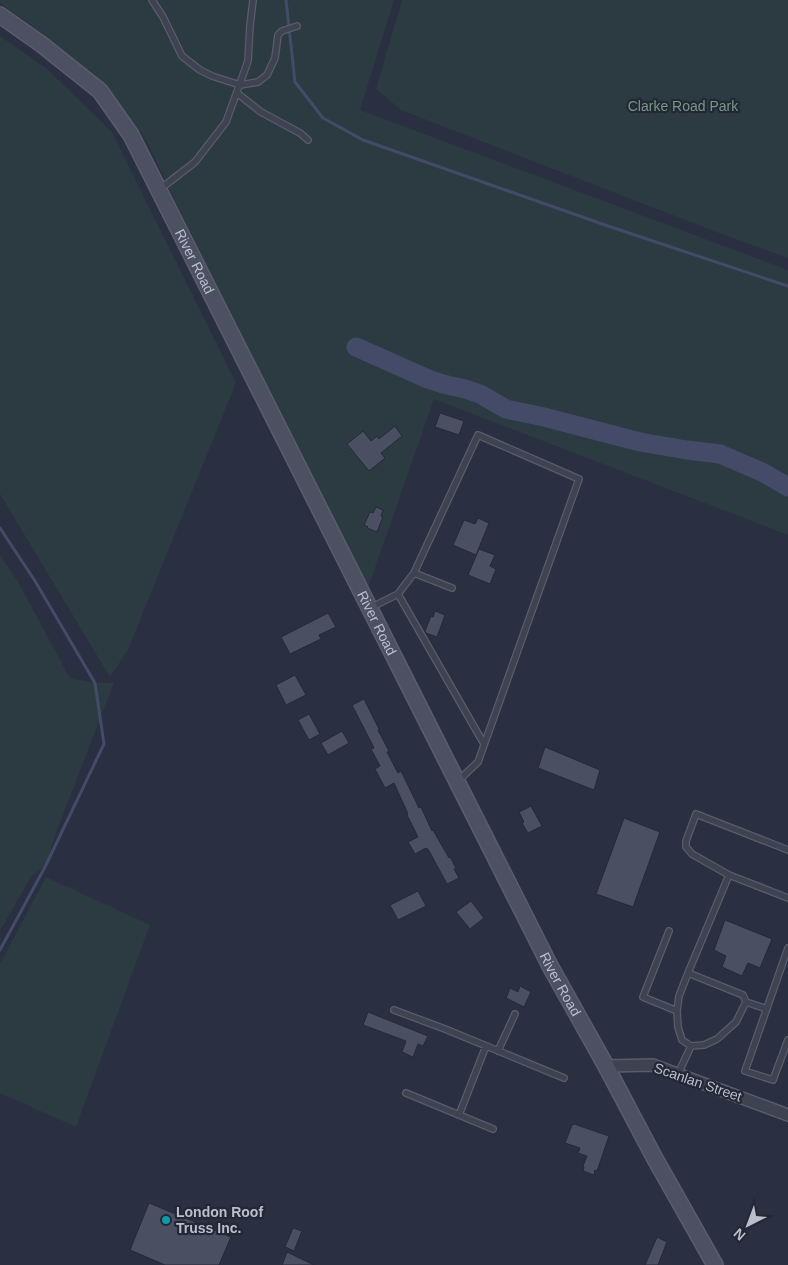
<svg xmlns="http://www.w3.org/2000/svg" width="788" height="1265" viewBox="0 0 788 1265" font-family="Arial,sans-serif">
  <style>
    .green { fill: #2c3b42 }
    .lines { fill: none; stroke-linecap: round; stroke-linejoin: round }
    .stream { stroke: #444b69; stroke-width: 3 }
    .river { stroke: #444b69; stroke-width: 19 }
    .building { fill: #4a4f62; stroke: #252938 }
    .lane-casing { stroke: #595d6b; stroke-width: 8 }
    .street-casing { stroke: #595d6b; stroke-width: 14 }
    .secondary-casing { stroke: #595d6b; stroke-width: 18 }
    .lane { stroke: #3e4251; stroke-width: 5.5 }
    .street { stroke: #3e4251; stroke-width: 11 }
    .secondary { stroke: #4d5063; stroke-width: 15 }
    .culture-dot { fill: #0f9aa8; stroke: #232736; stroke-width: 2 }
    .labels { text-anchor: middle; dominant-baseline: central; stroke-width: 4.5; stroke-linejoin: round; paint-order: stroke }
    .park-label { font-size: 14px; fill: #759984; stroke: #232736 }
    .street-label { font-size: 14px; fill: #bbbecb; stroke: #232736 }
    .poi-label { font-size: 14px; font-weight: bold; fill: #bbbecb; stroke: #232736; text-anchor: start }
  </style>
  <rect width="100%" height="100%" fill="#2a2f41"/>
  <path class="green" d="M0,0H394L360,110L788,270V535L434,399L367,591L176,203L145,138L102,83L31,25L0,3Z
    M402,0H788V258L719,233L401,110L376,89Z
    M0,36L47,69L112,132L236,383L128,650L110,677L0,494Z
    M0,555L17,580L70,678L95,683H114L57,830L45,867L32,875L0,931Z
    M46,877L150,925L76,1127L0,1093V964Z"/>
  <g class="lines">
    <path class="stream" d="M286,0L295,82L323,118L363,140L608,226L788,286
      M0,528L35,581L95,683L104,744L45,867L0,950"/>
    <path class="river" d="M356,347L428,379L443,384L465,389L480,394L506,409L544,417L640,442L687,450L720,454L762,472L788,487"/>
  </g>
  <path class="building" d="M440,413L464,421L459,435L435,427Z
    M395,426L402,436L381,453L385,458L369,471L347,444L363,431L371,441L377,436L379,439Z
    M376,507L383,510L381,516L383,517L377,532L367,528L368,527L364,525L370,512L373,513Z
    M478,518L489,523L476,555L453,545L464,520L475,524Z
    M479,549L495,555L490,566L496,569L490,584L468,575Z
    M435,611L445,615L437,637L426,633L425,631L431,616L433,617Z
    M328,613L336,627L319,635L321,639L290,654L281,637Z
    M295,675L306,695L286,705L276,685Z
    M364,699L379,729L378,730L389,751L387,752L398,773L401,771L419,808L421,807L432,831L433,830L449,858L450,857L456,868L454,869L459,878L447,884L428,849H427L426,848L415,854L408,842L418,837L407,815L408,814L394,783L385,788L375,769L380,766L371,749L374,748L352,705Z
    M309,714L320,734L309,740L298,720Z
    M342,731L349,743L328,755L321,743Z
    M545,747L600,770L594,790L538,768Z
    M531,806L542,826L528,833L522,823L524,822L519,812Z
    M624,818L660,832L633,907L596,894Z
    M418,891L426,906L398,920L390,905Z
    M471,901L484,918L470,929L456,912Z
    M725,920L772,939L760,968L748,963L742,976L722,967L726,956L714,950Z
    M520,986L531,992L524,1007L506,998L510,988L518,992Z
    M368,1012L428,1036L423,1046L418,1044L413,1057L402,1052L406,1041L363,1025Z
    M574,1124L609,1136L597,1171L595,1170L594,1175L583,1171L584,1167L583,1166L587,1156L578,1153L580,1148L565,1143L572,1125H573Z
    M149,1203L231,1237L219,1265H165L130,1250Z
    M293,1228L302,1231L294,1251L285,1247Z
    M657,1237L667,1242L658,1265H645Z
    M287,1252L314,1265H282Z"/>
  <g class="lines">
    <defs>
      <path id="lane" d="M152,0L163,17L182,56L200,70L212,76L240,85L258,82L267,75L275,58L278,35L282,31L297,26
        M237,93L261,112L300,133L308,140
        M159,190L195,162L226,122L248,61L250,26L253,0
        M414,573L452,588
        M398,594L484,744
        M370,608L398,594L414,573L478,435L579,479L478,762L459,780
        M729,875L692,854L686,847V841L696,814L788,850
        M669,931L643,997L677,1011
        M788,948L745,1071L773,1080L788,1040
        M688,973L729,875L788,898
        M746,1002L767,1009
        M394,1010L445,1029L564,1078
        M498,1051L515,1014
        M678,1074L691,1046L704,1045L717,1039L736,1022L746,1002L743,995L688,973L679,996L677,1011L678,1027L682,1040L691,1046
        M406,1093L493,1129
        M459,1115L486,1046"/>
      <path id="street" d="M606,1066L653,1065L788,1115"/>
      <g id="secondary">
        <path id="s1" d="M0,15L41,44L100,91L131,135L550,966L606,1066L654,1157L715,1265"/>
      </g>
    </defs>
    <use href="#lane" class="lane-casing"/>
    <use href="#street" class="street-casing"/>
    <use href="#secondary" class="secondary-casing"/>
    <use href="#lane" class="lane"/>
    <use href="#street" class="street"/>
    <use href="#secondary" class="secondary"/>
  </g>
  <circle class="culture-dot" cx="166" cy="1220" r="5"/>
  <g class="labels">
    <g class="park-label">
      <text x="683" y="106">Clarke Road Park</text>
    </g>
    <g class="street-label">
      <text stroke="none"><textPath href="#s1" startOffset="321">River Road</textPath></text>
      <text stroke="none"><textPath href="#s1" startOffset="726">River Road</textPath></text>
      <text stroke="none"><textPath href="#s1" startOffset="1131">River Road</textPath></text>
      <text transform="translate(698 1082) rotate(19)">Scanlan Street</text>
    </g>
    <g class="poi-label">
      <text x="176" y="1212">London Roof<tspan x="176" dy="16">Truss Inc.</tspan></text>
    </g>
  </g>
  <g transform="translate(748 1225) rotate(222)" stroke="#232736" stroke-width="4" paint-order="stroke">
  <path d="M0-4L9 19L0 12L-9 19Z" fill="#bbbecb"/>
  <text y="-8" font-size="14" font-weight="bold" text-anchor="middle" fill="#bbbecb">N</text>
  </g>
</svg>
